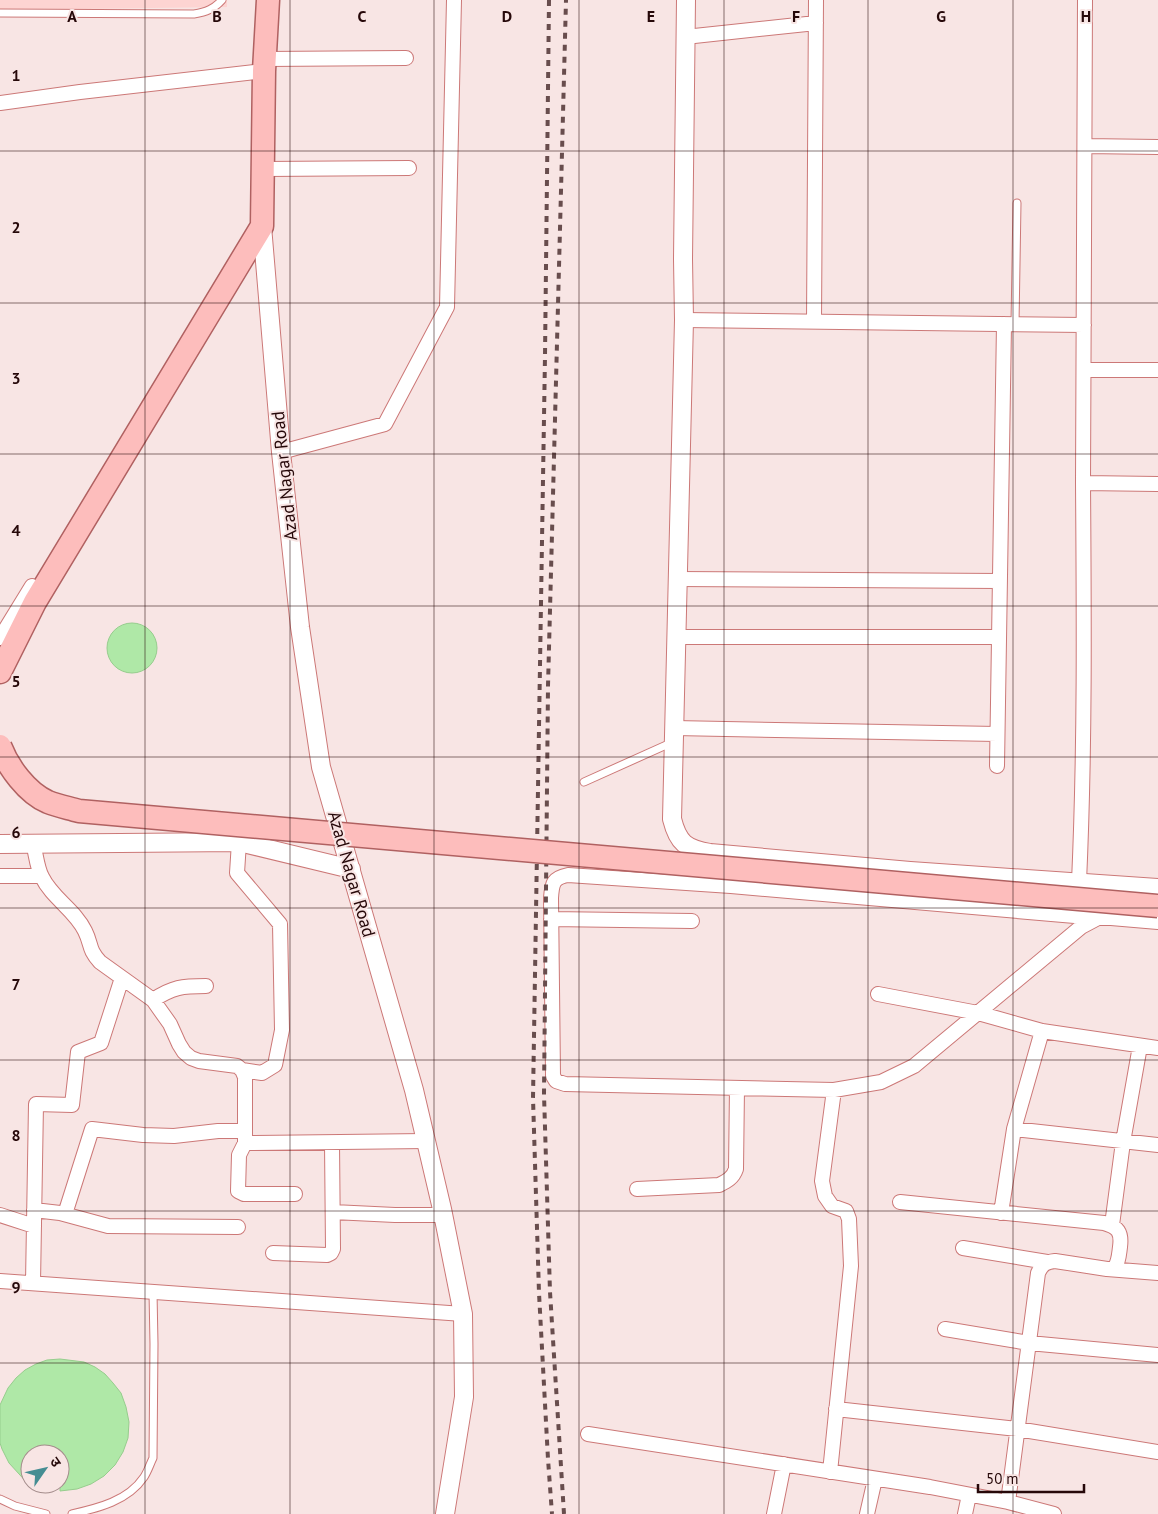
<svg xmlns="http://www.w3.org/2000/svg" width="1158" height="1514" viewBox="0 0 1158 1514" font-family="'PT Sans','Noto Sans Devanagari',sans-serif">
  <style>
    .built { fill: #fdd4d2 }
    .building { fill: #afe8a7; stroke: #96cd8d }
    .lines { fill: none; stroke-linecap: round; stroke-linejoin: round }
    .service-casing { stroke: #cc7877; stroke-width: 9 }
    .minor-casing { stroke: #cc7877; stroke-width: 16 }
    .tertiary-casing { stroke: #cc7877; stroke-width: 20 }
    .primary-casing { stroke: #b06161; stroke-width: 25 }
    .service { stroke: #fff; stroke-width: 7 }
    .minor { stroke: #fff; stroke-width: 14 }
    .tertiary { stroke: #fff; stroke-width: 18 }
    .primary { stroke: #fdbdbc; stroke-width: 22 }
    .rail { stroke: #684d4d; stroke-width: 4; stroke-dasharray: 6 6; stroke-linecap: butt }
    .primary-bridge-casing { stroke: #b06161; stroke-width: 25; stroke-linecap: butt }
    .primary-bridge { stroke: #fdbdbc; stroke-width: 22 }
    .grid { fill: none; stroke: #260809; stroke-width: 1; stroke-opacity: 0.55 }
    .labels { text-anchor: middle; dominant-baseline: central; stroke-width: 4; stroke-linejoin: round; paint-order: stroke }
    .street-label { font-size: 18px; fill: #260809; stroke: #f8e5e4 }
    .grid-label { font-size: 16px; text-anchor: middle; font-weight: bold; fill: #260809; stroke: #f8e5e4; stroke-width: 4; stroke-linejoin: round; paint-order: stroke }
  </style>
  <rect width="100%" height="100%" fill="#f8e5e4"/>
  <path class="built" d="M0,0H227V7L0,10Z"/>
  <path class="building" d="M107 648a25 25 0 1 1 50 0a25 25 0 1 1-50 0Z
    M60,1359L84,1362L95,1367L105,1374L113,1383L121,1393L126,1407L129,1422L128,1438L123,1452L115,1465L104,1476L91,1484L77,1489L60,1491V1454H30V1486L9,1463L2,1449L0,1443V1405L8,1388L16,1378L25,1370L36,1364L47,1360Z"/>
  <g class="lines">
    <defs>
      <path id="service" d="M0,13L194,14C206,12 214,9 222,0
        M1015,324L1017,203
        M584,782L673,742
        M0,1499L15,1506L46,1514
        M72,1514C98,1508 128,1501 144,1477C148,1471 150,1464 153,1458L154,1344L153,1292"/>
      <path id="minor" d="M685,37L816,23
        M265,59L406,58
        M0,103L80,92L264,71
        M1085,146L1158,147
        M264,169L409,168
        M684,320L1084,325
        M814,322L816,0
        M1084,370H1158
        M281,452L385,424L447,307L454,0
        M1083,483L1158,484
        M677,579L1000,581
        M676,637H999
        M0,638L32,586
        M674,728L997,734
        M997,766L1004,324
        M239,842L237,873L280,924L282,1030L275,1065L262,1073L242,1070
        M33,843C36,854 37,868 42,877C52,898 75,910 85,931C92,945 88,949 100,962L153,1000L170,1024L179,1044L184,1052L191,1058L199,1061L237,1066L242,1070L245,1077V1143L239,1155L238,1191L244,1194H295
        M0,876H41
        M1079,882C1085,749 1084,616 1083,483C1083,322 1085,161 1085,0
        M1098,918L731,886L568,875C553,878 552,883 551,898L553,1076L556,1081L565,1084L834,1090L881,1082L914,1066L1081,927L1098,918H1111L1158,922
        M551,919L692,921
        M878,994L978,1013L1042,1031L1158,1048
        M153,1000C173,987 182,986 206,986
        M1014,1129L1158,1145
        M245,1143L426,1141
        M637,1189L719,1185C727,1181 733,1178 736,1169L737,1088
        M900,1202L1104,1223C1118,1227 1122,1232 1120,1247C1119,1254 1119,1261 1115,1267L1107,1269L1055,1261C1046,1262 1042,1264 1038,1273L1008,1502
        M34,1210L60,1213L108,1226L238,1227
        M333,1212L395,1215H443
        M1001,1213L1014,1129L1042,1031
        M65,1214L92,1129L143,1135L174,1136L218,1131H245
        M0,1215L34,1226
        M1112,1225L1123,1142L1140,1046
        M963,1248L1047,1262
        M273,1253L327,1255L331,1253L333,1249L332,1143
        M1107,1269L1158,1273
        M0,1281L463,1314
        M33,1283L36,1104L72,1105L78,1052L101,1043L122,978
        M945,1329L1029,1343L1158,1355
        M836,1409L1017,1429L1158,1452
        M588,1434L930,1487L1008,1502L1054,1514
        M830,1472L851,1266L849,1219L846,1211L832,1206L825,1196L822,1181L834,1090
        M774,1514L784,1464
        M867,1514L875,1479
        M965,1514L969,1495"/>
      <path id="tertiary" d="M686,0L683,259L684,320L672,819C678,843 686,849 710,853L910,871L1158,888
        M262,226L281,452L300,627L321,767L414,1090L442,1209L463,1314L464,1397L445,1514
        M0,844L239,842L351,869"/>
      <path id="primary" d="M0,672L35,602L262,226L264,71L268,0"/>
    </defs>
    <use href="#service" class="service-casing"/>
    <use href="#minor" class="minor-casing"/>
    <use href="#tertiary" class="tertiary-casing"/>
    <use href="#primary" class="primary-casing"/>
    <use href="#service" class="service"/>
    <use href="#minor" class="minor"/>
    <use href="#tertiary" class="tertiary"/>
    <use href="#primary" class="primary"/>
    <path class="rail" d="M549,0L545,356L533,1098L539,1293L548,1459L552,1514
      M564,1514L550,1292L544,1094L548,686L566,0"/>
    <defs>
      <path id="primary-bridge" d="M0,746C8,767 27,793 48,802C58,806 69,808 79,811L1158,906"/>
    </defs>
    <use href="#primary-bridge" class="primary-bridge-casing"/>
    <use href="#primary-bridge" class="primary-bridge"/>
  </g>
  <path class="grid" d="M145,0V1514M290,0V1514M434,0V1514M579,0V1514M724,0V1514M868,0V1514M1013,0V1514M0,151H1158M0,303H1158M0,454H1158M0,606H1158M0,757H1158M0,908H1158M0,1060H1158M0,1211H1158M0,1363H1158"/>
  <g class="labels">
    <g class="street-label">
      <text transform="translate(284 476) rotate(-96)">Azad Nagar Road</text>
      <text transform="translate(352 874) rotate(74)">Azad Nagar Road</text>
    </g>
  </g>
  <g class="grid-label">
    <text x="72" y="22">A</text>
    <text x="217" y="22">B</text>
    <text x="362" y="22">C</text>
    <text x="507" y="22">D</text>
    <text x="651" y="22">E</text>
    <text x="796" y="22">F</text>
    <text x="941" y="22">G</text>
    <text x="1086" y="22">H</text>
    <text x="16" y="81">1</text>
    <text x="16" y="233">2</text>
    <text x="16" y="384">3</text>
    <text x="16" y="536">4</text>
    <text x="16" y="687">5</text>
    <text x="16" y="838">6</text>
    <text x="16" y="990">7</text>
    <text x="16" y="1141">8</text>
    <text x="16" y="1293">9</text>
  </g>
  <g transform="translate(45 1469) rotate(56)"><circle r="24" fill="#f8e5e4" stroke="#a48d8c"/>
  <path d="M0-4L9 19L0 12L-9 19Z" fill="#458d92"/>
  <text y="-8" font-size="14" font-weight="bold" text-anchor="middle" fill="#260809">उ</text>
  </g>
  <path d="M978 1484v8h106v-8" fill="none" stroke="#260809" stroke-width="2.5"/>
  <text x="986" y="1484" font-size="15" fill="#260809" stroke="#f8e5e4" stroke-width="4" paint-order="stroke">50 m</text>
</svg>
